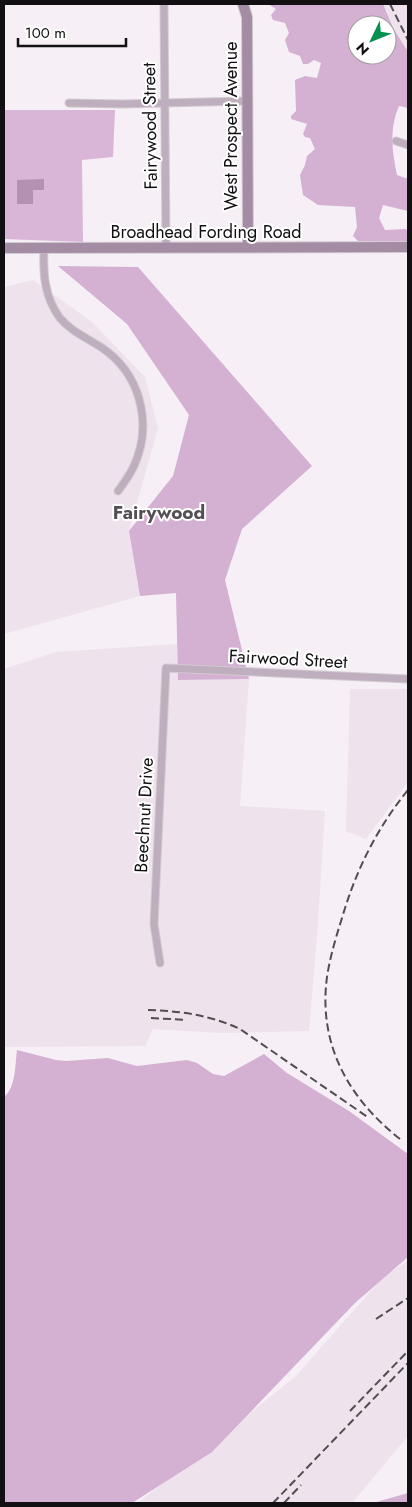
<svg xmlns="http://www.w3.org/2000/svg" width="412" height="1507" viewBox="0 0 412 1507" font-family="Jost,sans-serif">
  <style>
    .built { fill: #eee2ed }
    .green { fill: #d9b6d8 }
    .forest { fill: #d4b0d3; fill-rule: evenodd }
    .water { fill: #b391b3 }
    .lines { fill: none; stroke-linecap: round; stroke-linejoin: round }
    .street-casing { stroke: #d2cbd1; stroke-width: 9 }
    .secondary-casing { stroke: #d2cbd1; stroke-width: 12 }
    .street { stroke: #beaebe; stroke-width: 7 }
    .secondary { stroke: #a48da4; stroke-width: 10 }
    .rail { stroke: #514d50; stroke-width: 2; stroke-dasharray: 8 4; stroke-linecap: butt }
    .labels { text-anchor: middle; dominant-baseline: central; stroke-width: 4; stroke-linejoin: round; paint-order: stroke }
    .street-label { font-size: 18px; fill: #121012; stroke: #fff }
    .neighbourhood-label { font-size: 19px; font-weight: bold; fill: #544f54; stroke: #fff }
  </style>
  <rect width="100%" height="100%" fill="#f6eff5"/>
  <path class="built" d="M378,4H408V55Z
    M33,280L92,322L145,377L158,428L129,531L140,596L4,634V287Z
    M177,644L178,680L249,679L240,806L325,811L318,922L309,1031L220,1033L153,1029L145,1046L4,1047V669L56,652Z
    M350,689H408V782L366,839L346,831Z
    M408,1261V1436L352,1503H138L296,1376L383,1277Z"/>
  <path class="green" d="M4,110H115L113,157L82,160L83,242L4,239Z"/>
  <path class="forest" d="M268,4H383L393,28L408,52V108L399,106C389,129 392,152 397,175L408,179V211L383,205L379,218L385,230L406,229L408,232V242L358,241L353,236L357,227L355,207L318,205L303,195L300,175L305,165L307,156L315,149L310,138L305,137L303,134L307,124L291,119V116L296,111L295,80L305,76L317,78L321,63L314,60L308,64H303L300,56L289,52L285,40L289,33L285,23L273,20L271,15L276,9ZM357,25H387V55H357Z
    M58,266L138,267L312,466L242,529L225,580L249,679L178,680L176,593L140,596L129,531L173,476L189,415L127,324Z
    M17,1050L56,1060L66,1061L108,1058L137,1066L187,1060L197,1063L213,1074L224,1076L264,1054L287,1073L349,1111L408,1154V1257L355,1303L212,1452L132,1503H4V1097C16,1087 15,1065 17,1050Z
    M408,1493V1503H372H373Z"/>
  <path class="water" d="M44,179V190H33V204H17V180Z"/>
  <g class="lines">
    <defs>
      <path id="street" d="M164,4L166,248
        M69,103L122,104L247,101
        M396,141L408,145
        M44,248C43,273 44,297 60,318C73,334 93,340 109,353C143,381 152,429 133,468C129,476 124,483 118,491
        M160,963L154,924L166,668L408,679"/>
      <path id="secondary" d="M243,4L247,17L248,248
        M4,248L408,247"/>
    </defs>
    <use href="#street" class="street-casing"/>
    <use href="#secondary" class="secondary-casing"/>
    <use href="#street" class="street"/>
    <use href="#secondary" class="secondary"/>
    <path class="rail" d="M390,4L408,40
      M148,1010C180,1011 210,1015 240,1029L369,1118
      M151,1018L187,1020
      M400,1139C348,1098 318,1044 327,977C330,957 336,937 342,918C356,870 377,828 408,790
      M376,1319L408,1298
      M350,1411L408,1351
      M273,1503L408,1363
      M284,1503L301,1485"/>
  </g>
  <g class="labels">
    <g class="street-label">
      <text transform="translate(150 126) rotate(-91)">Fairywood Street</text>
      <text transform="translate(231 126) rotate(-90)">West Prospect Avenue</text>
      <text x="206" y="232">Broadhead Fording Road</text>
      <text transform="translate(288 659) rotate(3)">Fairwood Street</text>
      <text transform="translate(144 815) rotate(-87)">Beechnut Drive</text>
    </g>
    <g class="neighbourhood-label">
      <text x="159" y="512">Fairywood</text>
    </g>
  </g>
  <rect width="412" height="1507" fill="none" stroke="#121012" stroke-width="10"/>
  <g transform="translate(372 40) rotate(227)"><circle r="24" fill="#ffffff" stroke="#a09fa0"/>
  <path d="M0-4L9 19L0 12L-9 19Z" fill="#05914f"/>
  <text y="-8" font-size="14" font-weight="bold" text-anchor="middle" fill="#121012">N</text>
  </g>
  <path d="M18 38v8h108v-8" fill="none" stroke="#121012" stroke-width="2.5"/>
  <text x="25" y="38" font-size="15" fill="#121012" stroke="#ffffff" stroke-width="4" paint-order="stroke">100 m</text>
</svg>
